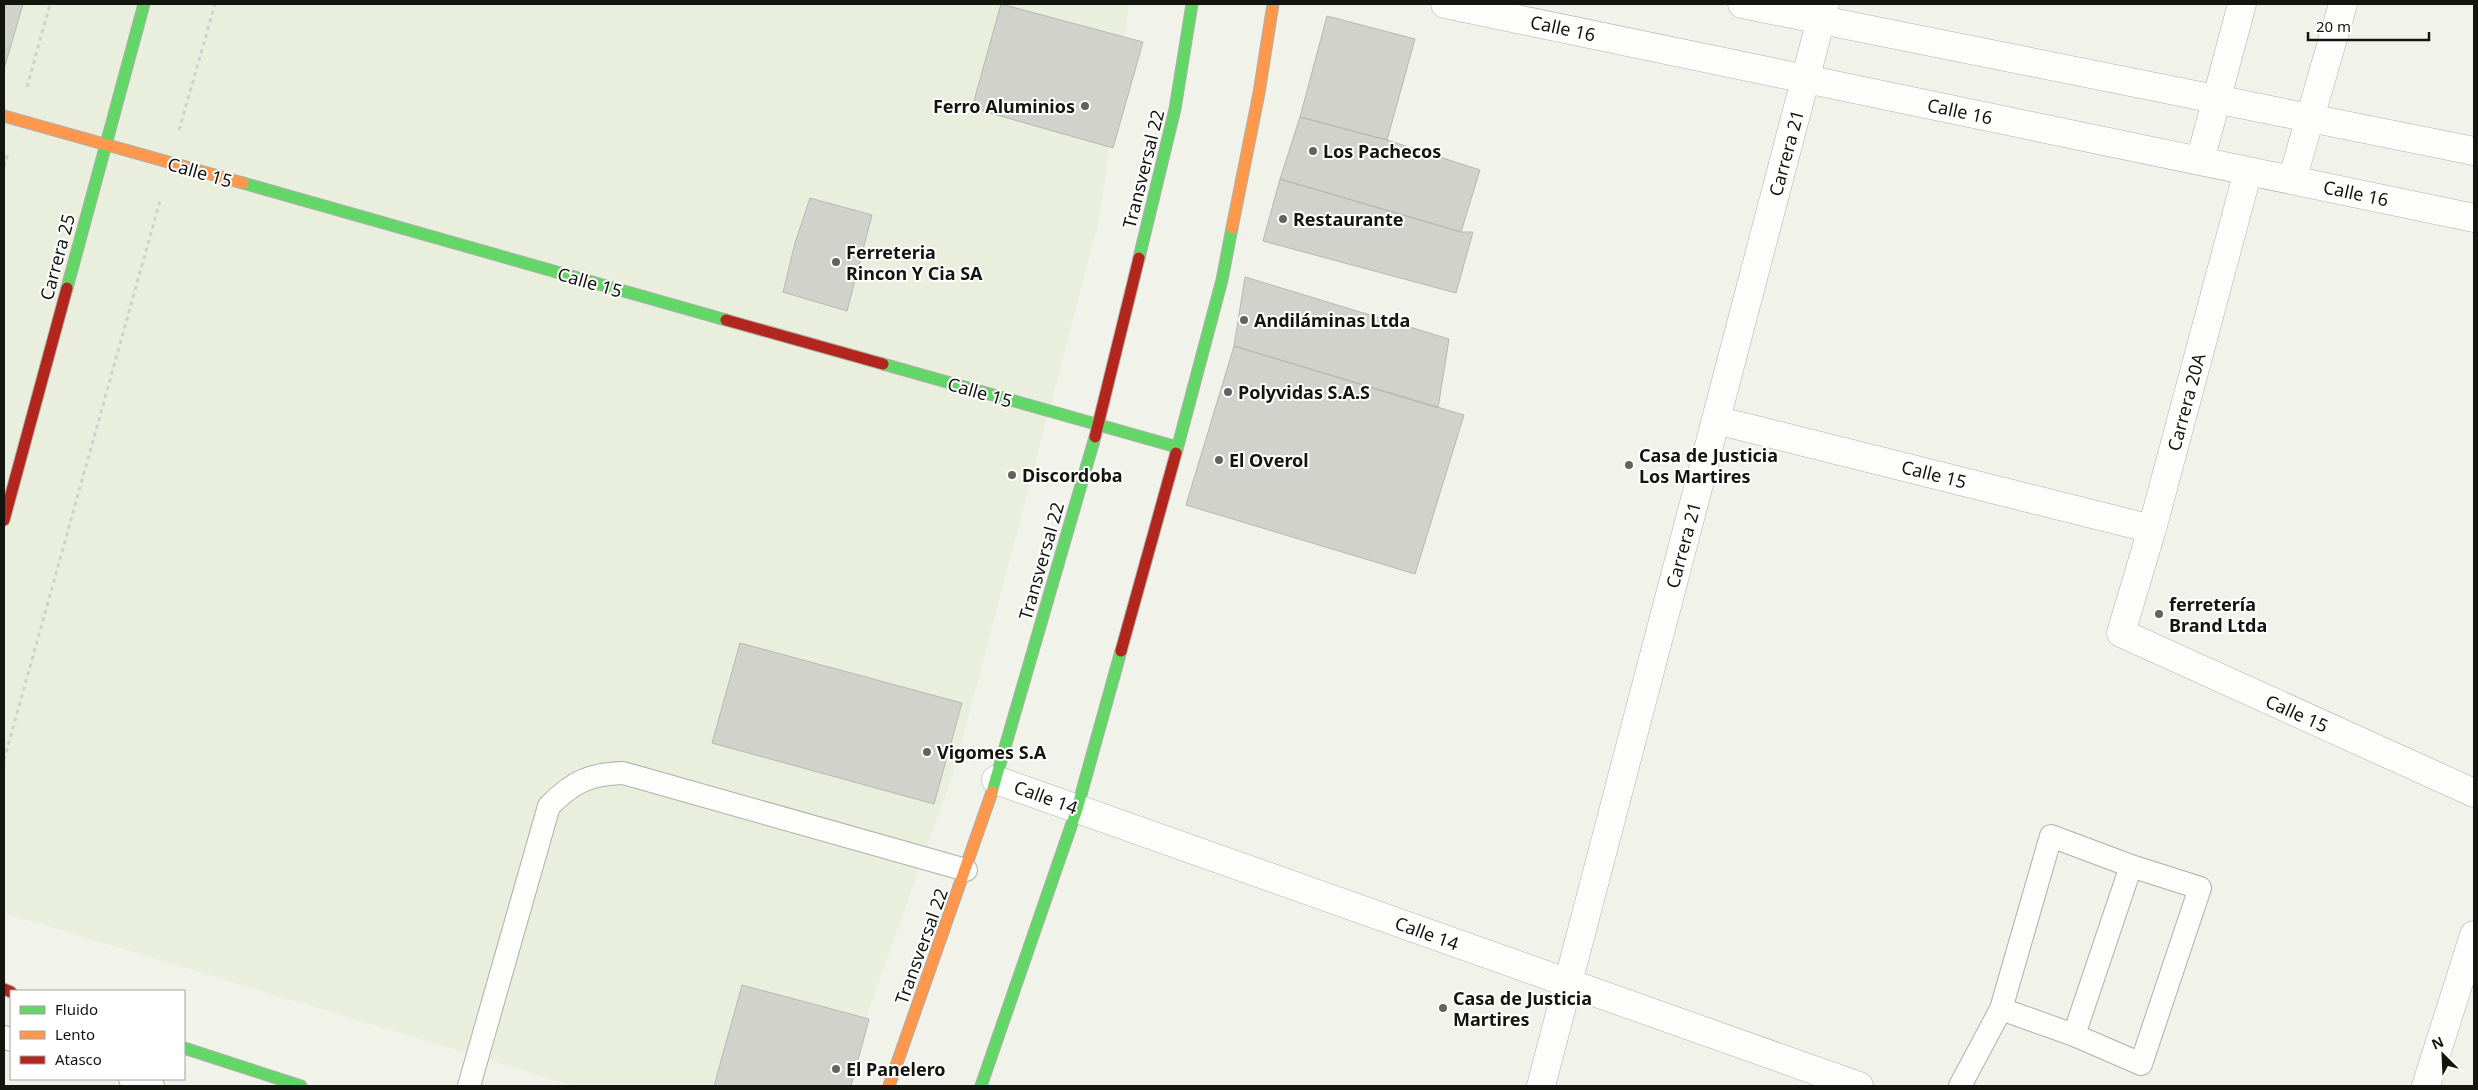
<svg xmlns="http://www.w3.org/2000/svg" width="2478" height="1090" viewBox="0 0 2478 1090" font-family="'Noto Sans',sans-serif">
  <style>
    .built { fill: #eaefdd }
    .building { fill: #d0d2cb; stroke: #b6b8b1 }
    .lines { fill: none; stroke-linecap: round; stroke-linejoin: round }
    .lane-casing { stroke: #aeb0a9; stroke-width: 24 }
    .street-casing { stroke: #aeb0a9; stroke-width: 29 }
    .fast-casing { stroke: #aeb0a9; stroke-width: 13 }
    .slow-casing { stroke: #aeb0a9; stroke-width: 13 }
    .jam-casing { stroke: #aeb0a9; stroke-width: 13 }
    .path { stroke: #d0d1ce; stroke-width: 3; stroke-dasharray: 4 4; stroke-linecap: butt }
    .lane { stroke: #fdfdfc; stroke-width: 22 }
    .street { stroke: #fdfdfc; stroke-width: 28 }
    .fast { stroke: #63d668; stroke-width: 11 }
    .slow { stroke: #ff974d; stroke-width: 11 }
    .jam { stroke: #b3261e; stroke-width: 11 }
    .poi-dot { fill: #61635c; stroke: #fff; stroke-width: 2 }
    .labels { text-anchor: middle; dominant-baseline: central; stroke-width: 4; stroke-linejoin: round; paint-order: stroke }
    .street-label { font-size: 18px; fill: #13150f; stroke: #fff }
    .poi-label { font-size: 18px; font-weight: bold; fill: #13150f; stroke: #fff; text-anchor: start }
  </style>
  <rect width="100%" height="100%" fill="#f1f3ea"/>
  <path class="built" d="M4,4H1129L1099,221L955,768L842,1086H575L4,913Z"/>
  <path class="building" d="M4,4H23L4,69Z
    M1001,4L1143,42L1113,148L972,108Z
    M1327,16L1415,39L1387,140L1300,117Z
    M1300,117L1387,140L1480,170L1461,232L1280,179Z
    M1280,179L1461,232H1473L1456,293L1263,241Z
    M810,198L872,215L847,311L783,292L795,243Z
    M1245,277L1449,339L1438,408L1234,346Z
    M1234,346L1464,415L1415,574L1186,505Z
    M740,643L962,703L934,804L712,743Z
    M742,985L869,1019L851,1086H714Z"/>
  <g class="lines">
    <defs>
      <path id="lane" d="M2074,1035L2131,866
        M4,1037L11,1040
        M130,1079L153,1086
        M469,1086L549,806C573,782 589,774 623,773L966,870
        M1960,1086L2001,1009L2051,836L2131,866L2200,888L2141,1064L2074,1035L2001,1009"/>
      <path id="street" d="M1445,4L2474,218
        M1742,4L2474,151
        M2200,161L2242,4
        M2248,171L2152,529L2121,633L2474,793
        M2292,180L2343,4
        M1716,420L2152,529
        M996,780L1859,1086
        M1541,1086L1825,4
        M2426,1086L2474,935"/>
      <path id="fast" d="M243,183L726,320
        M1139,258L1175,109L1192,4
        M67,288L144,4
        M883,364L1177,447
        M1176,453L1222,280L1232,228
        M992,792L1095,437
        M184,1048L301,1086
        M981,1086L1077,809L1121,651"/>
      <path id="slow" d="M4,116L243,183
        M1232,228L1259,93L1273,4
        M889,1086L992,792"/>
      <path id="jam" d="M726,320L883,364
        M1095,437L1139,258
        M4,520L67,288
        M1121,651L1176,453
        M4,989L11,992"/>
    </defs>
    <use href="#lane" class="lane-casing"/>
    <use href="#street" class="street-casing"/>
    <use href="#fast" class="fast-casing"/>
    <use href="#slow" class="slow-casing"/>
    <use href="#jam" class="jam-casing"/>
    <path class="path" d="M27,87L50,4
      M179,130L215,4
      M4,167L8,153
      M4,760L161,197"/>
    <use href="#lane" class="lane"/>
    <use href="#street" class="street"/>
    <use href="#fast" class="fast"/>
    <use href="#slow" class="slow"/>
    <use href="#jam" class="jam"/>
  </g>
  <g class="poi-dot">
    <circle cx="1085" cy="106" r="5"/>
    <circle cx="1313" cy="151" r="5"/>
    <circle cx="1283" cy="219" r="5"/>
    <circle cx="836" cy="262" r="5"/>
    <circle cx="1244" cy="320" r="5"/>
    <circle cx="1228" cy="392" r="5"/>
    <circle cx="1219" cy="460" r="5"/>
    <circle cx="1629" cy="465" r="5"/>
    <circle cx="1012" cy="475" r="5"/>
    <circle cx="2159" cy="614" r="5"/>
    <circle cx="927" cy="752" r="5"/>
    <circle cx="1443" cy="1008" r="5"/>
    <circle cx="836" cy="1069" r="5"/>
  </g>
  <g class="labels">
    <g class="street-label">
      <text transform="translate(1563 28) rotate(12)">Calle 16</text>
      <text transform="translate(1960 111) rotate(12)">Calle 16</text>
      <text transform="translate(1786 153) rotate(-75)">Carrera 21</text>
      <text transform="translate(1143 169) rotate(-76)">Transversal 22</text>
      <text transform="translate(200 172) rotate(16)">Calle 15</text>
      <text transform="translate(2356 193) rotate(12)">Calle 16</text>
      <text transform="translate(57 257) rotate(-75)">Carrera 25</text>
      <text transform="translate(590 282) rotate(16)">Calle 15</text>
      <text transform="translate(980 392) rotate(16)">Calle 15</text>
      <text transform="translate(2186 402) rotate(-75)">Carrera 20A</text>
      <text transform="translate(1934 474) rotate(14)">Calle 15</text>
      <text transform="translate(1683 545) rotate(-75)">Carrera 21</text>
      <text transform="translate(1041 561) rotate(-74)">Transversal 22</text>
      <text transform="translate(2297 713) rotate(24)">Calle 15</text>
      <text transform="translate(1046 797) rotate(20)">Calle 14</text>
      <text transform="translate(1427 933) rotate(20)">Calle 14</text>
      <text transform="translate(921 946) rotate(-70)">Transversal 22</text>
    </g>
    <g class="poi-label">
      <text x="1075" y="106" text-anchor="end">Ferro Aluminios</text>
      <text x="1323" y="151">Los Pachecos</text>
      <text x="1293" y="219">Restaurante</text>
      <text x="846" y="252">Ferreteria<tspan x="846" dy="21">Rincon Y Cia SA</tspan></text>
      <text x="1254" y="320">Andiláminas Ltda</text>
      <text x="1238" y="392">Polyvidas S.A.S</text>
      <text x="1639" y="455">Casa de Justicia<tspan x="1639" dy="21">Los Martires</tspan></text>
      <text x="1229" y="460">El Overol</text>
      <text x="1022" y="475">Discordoba</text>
      <text x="2169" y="604">ferretería<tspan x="2169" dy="21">Brand Ltda</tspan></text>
      <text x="937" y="752">Vigomes S.A</text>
      <text x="1453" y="998">Casa de Justicia<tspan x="1453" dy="21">Martires</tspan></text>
      <text x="846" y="1069">El Panelero</text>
    </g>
  </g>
  <rect width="2478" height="1090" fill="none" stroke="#13150f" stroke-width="10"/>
  <rect x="10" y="990" width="175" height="90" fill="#ffffff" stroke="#a1a19f"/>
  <rect x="20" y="1006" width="25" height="8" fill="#63d668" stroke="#a1a19f"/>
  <text x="55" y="1015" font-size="15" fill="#13150f">Fluido</text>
  <rect x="20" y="1031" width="25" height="8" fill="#ff974d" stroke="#a1a19f"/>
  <text x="55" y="1040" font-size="15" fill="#13150f">Lento</text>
  <rect x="20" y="1056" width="25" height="8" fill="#b3261e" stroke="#a1a19f"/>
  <text x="55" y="1065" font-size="15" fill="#13150f">Atasco</text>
  <g transform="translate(2443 1055) rotate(336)" stroke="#ffffff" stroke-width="4" paint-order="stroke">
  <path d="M0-4L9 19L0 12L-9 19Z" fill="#13150f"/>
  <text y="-8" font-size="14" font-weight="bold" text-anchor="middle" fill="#13150f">N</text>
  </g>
  <path d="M2308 32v8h121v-8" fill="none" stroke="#13150f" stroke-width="2.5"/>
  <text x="2316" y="32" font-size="15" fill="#13150f" stroke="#ffffff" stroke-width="4" paint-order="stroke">20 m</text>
</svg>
